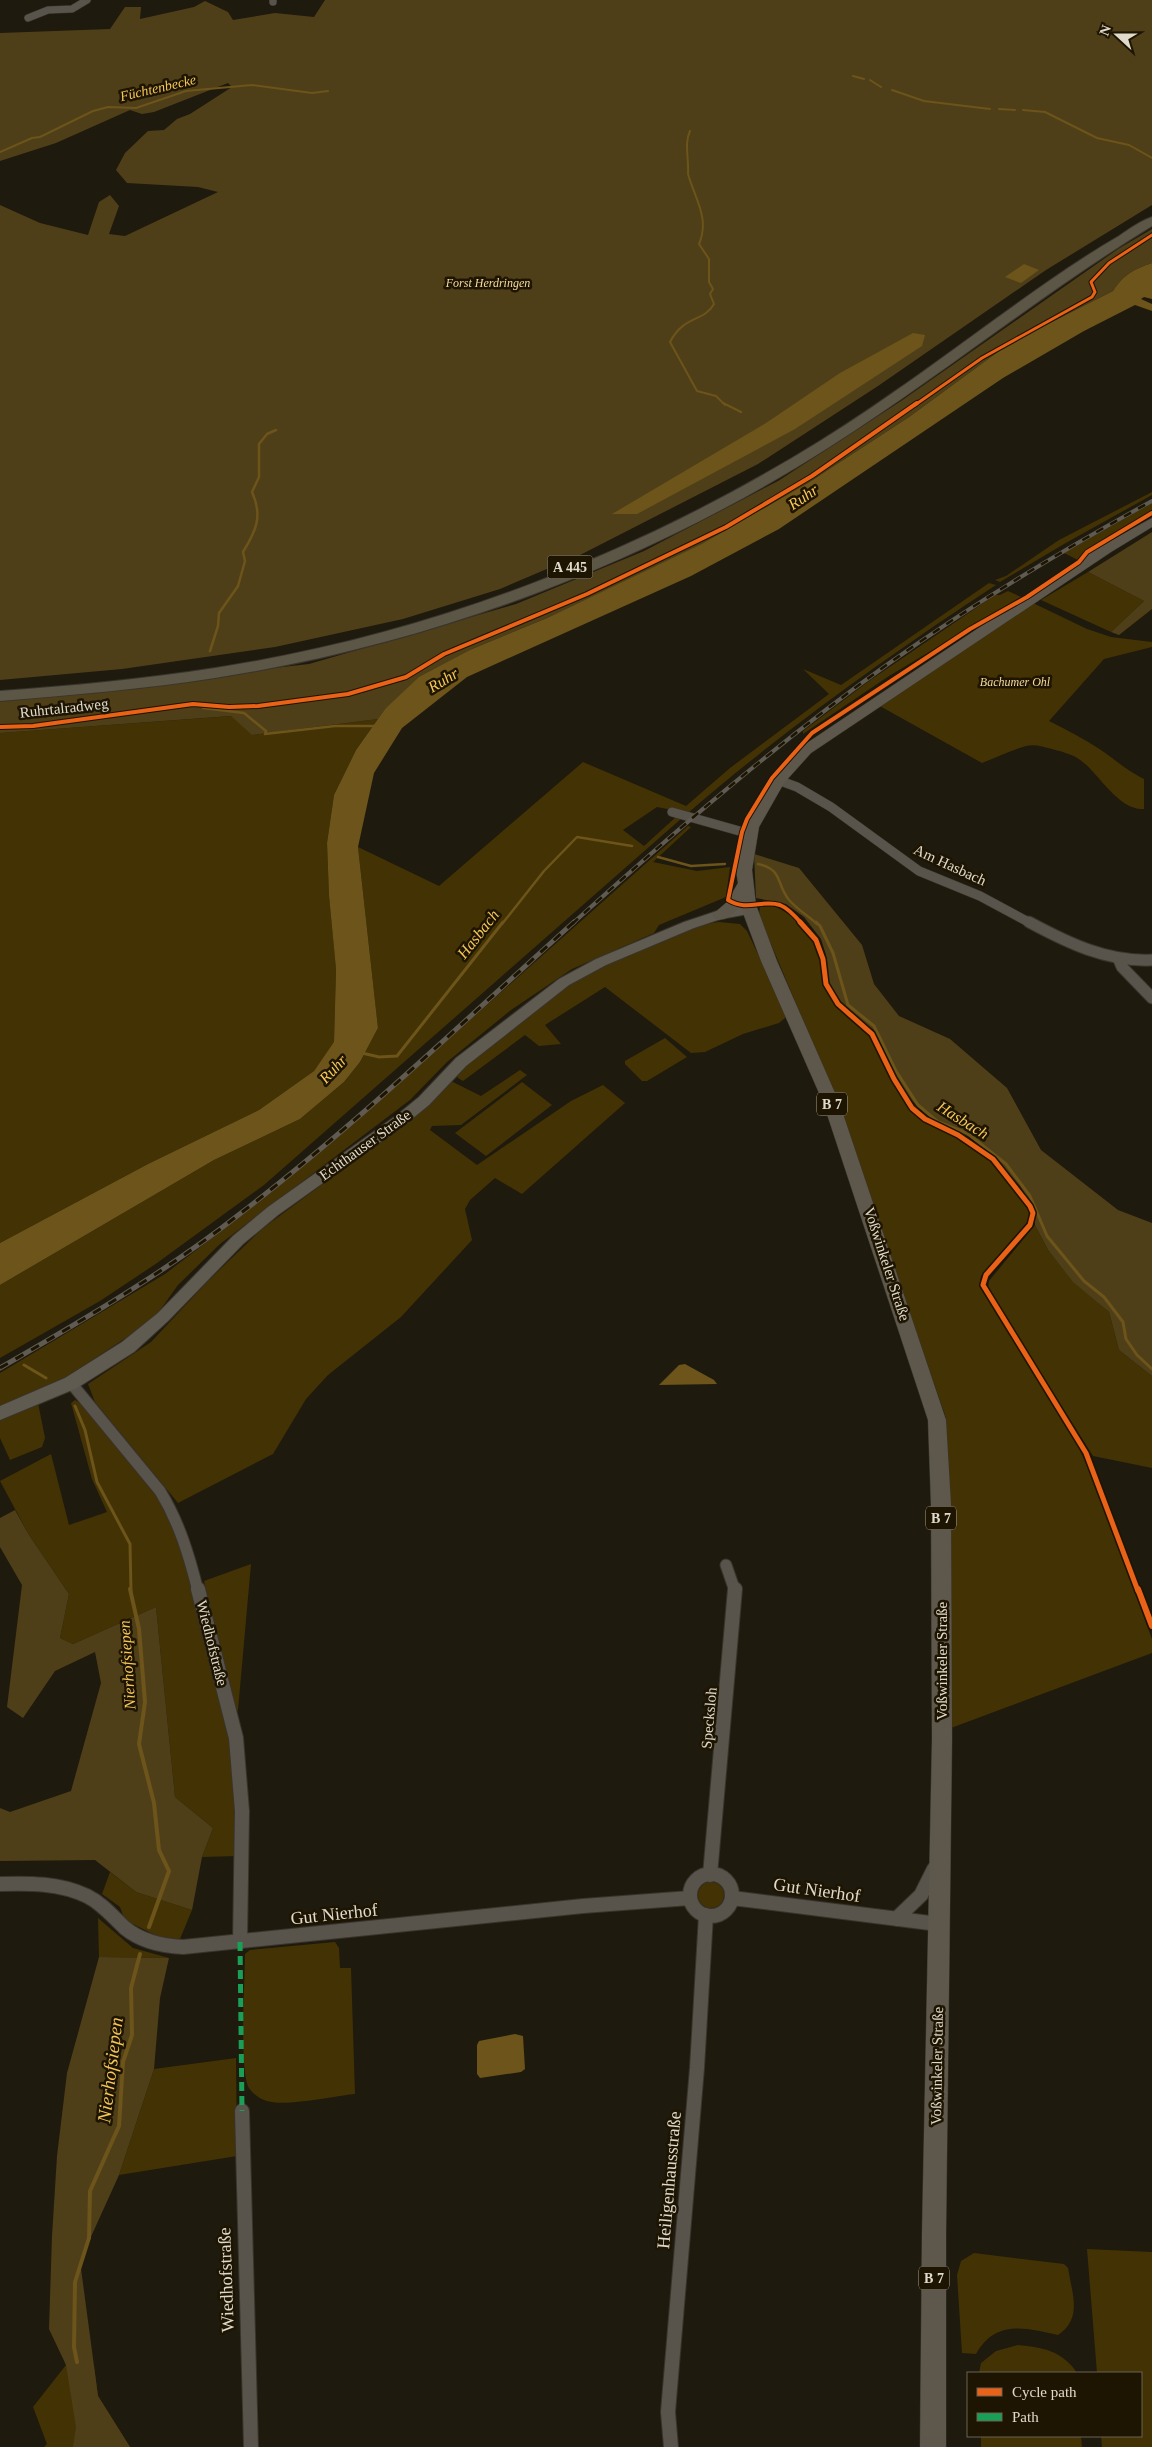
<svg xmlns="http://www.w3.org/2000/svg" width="1152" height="2447" viewBox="0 0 1152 2447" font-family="'Times New Roman',serif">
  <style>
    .green { fill: #433203 }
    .forest { fill: #4f3f18 }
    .water { fill: #6c541a }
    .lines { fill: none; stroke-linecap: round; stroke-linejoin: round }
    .stream-far3 { stroke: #6c541a; stroke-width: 2 }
    .stream-far2 { stroke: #6c541a; stroke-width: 2.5 }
    .stream-far1 { stroke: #6c541a; stroke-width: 3 }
    .stream { stroke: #6c541a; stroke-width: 4 }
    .street-far3-casing { stroke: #39342c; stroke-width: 8 }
    .street-far2-casing { stroke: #39342c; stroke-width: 10 }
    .street-far1-casing { stroke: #39342c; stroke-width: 13 }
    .street-casing { stroke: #39342c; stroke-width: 16 }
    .secondary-casing { stroke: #39342c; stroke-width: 2 }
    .primary-casing { stroke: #39342c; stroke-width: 1 }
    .highway-casing { stroke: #39342c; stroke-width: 2 }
    .street-far3 { stroke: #58544b; stroke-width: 7 }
    .street-far2 { stroke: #58544b; stroke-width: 9 }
    .street-far1 { stroke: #58544b; stroke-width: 11 }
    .street { stroke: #58544b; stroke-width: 14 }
    .secondary { fill: #605b50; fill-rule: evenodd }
    .primary { fill: #5d584b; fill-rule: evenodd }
    .highway { fill: #5c5647; fill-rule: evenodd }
    .rail-far1-casing { stroke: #5f5b52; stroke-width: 4 }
    .rail-casing { stroke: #5f5b52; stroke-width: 5 }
    .rail-far1 { stroke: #1d1401; stroke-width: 2.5; stroke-dasharray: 8; stroke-linecap: butt }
    .rail { stroke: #1d1401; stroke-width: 3; stroke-dasharray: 9; stroke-linecap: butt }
    .quiet { stroke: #1a9f57; stroke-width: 5; stroke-dasharray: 9 5; stroke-linecap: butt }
    .cycleway-far3-casing { stroke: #1d1401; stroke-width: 5 }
    .cycleway-far2-casing { stroke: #1d1401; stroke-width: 6 }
    .cycleway-far1-casing { stroke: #1d1401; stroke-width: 8 }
    .cycleway-casing { stroke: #1d1401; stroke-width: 9 }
    .cycleway-far3 { stroke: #ea6118; stroke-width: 3 }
    .cycleway-far2 { stroke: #ea6118; stroke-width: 4 }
    .cycleway-far1 { stroke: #ea6118; stroke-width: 5 }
    .cycleway { stroke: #ea6118; stroke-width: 6 }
    .labels { text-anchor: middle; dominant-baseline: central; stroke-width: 5; stroke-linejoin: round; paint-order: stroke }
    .far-park-label { font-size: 12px; font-style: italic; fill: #f7db9f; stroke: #1d1401 }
    .far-water-label { font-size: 14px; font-style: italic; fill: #f5c658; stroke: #1d1401 }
    .shield { fill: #1d1401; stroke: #a69f8f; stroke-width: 1 }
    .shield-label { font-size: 14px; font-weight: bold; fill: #e0dacc }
    .street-label { font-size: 15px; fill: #e0dacc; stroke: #1d1401 }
    .water-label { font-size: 16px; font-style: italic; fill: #f5c658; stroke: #1d1401 }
    .near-street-label { font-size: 18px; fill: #e0dacc; stroke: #1d1401 }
    .near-water-label { font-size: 19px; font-style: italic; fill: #f5c658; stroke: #1d1401 }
  </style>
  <rect width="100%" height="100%" fill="#1f1a0e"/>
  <path class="green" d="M1152,492V495L1064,544L1000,582L995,580L1006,576L1059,540Z
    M1152,503V512L1085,552L1078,560L1064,553Z
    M1088,572L1144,601L1111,632L1041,600Z
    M989,583L996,585C889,655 785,729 688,813L657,807L623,830L644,846L677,816L682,818L264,1185L157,1263L100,1301L0,1358V1285L214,1160L300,1119L344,1082L360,1062L378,1028L358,847L439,886L583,762L686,806L730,768L829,694L803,669L841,685Z
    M1008,591L1021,597L889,676L803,734V731L869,681L995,595H1000Z
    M1033,603L1087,629L1111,637L1152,642V647L1104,659L1049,721C1067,730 1084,739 1101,750C1117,761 1126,770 1144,779V809C1120,811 1100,776 1084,763C1075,755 1064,752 1052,749C1043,747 1035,744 1026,746C1011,750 996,758 982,763L878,705Z
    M232,716L253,735L378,719L356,750L334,795L327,843L329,896L336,968L334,1043L314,1071L259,1110L148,1164L0,1243V733Z
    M688,826L691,827L653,862L697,871L730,867L726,897L659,925L654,933L572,969L511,1010L447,1062L410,1100L220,1244L178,1285L153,1320L65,1378L0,1407V1373L165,1274L272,1192L355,1122Z
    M770,905C791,911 812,933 819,954C824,973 818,978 831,997C842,1015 861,1022 870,1037C887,1064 894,1097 919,1118C933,1129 951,1134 966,1142C994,1158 1011,1187 1031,1212L1029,1220L981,1276L979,1286L1074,1438L1090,1472L1152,1639V1653L951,1728L949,1516L946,1418L835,1097L759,915L760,906Z
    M719,922L740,924L747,931L786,1013L785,1018L779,1023L743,1034L705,1052L691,1053L605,987L545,1025L561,1044L539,1046L525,1035L463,1081L458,1078L456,1072L561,989L594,969L700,925Z
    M665,1038L687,1057L647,1081H642L625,1064V1061Z
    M520,1070L527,1075L461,1125L432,1126L430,1130L477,1165L571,1101L603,1085L625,1103L522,1194L495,1178L470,1200L465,1209L472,1240L401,1317L328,1375L306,1399L273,1454L178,1503L95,1402L88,1384L151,1342L208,1281L262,1229L414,1116L451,1081L481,1096Z
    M522,1082L552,1105L486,1156L455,1133Z
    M1035,1225L1048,1250L1073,1281L1109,1312L1119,1350L1152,1376V1468L1093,1456L988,1289L989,1281Z
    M75,1400L86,1407L167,1508L183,1550L234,1748L237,1856L202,1857L213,1828L175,1797L156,1607L73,1644L60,1638L69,1594L29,1535L0,1481L51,1454L69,1525L107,1512L92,1479L71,1403Z
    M38,1403L45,1438L42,1447L10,1460L0,1438V1419Z
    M251,1564L238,1710L236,1711L204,1581Z
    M110,1872L136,1892L192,1910L180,1939L161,1938L129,1922L124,1918L120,1907L102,1894Z
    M698 1895a13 13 0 1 1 26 0a13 13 0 1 1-26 0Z
    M98,1918L133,1948L169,1958L99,1957Z
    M335,1942L339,1948L340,1968H351L355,2094C334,2096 285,2107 267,2101C260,2099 253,2094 249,2088C239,2071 245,1979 245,1954L250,1950Z
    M236,2058L237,2156L119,2175L154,2069Z
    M1087,2249L1152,2252V2447H1102L1101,2436H1141V2373H1097Z
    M974,2253L1064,2264L1068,2268C1072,2294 1083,2318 1058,2335C1024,2327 995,2320 976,2354L962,2353L957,2275L961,2261Z
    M1018,2345C1042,2347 1063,2351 1077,2373H979L981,2363L996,2351Z
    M66,2365L94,2366L98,2396L130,2447H44L47,2444L33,2407Z
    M981,2436H1081L1082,2447H981Z"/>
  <path class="forest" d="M325,0H1152V205L1046,270L878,386L758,464L582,554L500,589L403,619L275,647L122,669L0,680V205L40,223L88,235L99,202L110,195L119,206L109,234L125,236L218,192L198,187L127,183L116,170L125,153L148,131L164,130L177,119L190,114L232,87L228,83L154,112L142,114L130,110L56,143L0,161V33L110,29L125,7H141L140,19L194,7L205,1L228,12L233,20L275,13L314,17Z
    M1152,229V263C1134,269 1123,275 1113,291L1010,343L909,417L808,483L702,545L547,618L472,649L385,709L378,719L252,735L231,716L0,733V699L309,664L516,604L644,551L778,481L901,401L1118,249Z
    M1152,532V609L1119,635L1111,632L1144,601L1088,572Z
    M754,854L799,868L862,945L874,984L899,1016L950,1039L1007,1088L1041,1150L1118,1210L1152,1223V1376L1119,1350L1109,1312L1073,1282L1048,1250L1035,1225V1211L1020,1186L993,1155L970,1137L937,1123L917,1106L903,1090L874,1030L845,1009L827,981L826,955L821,939L804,917L786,904L756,898Z
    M15,1510L29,1535L69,1594L60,1638L73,1644L156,1607L175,1797L213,1828L202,1857L192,1910L136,1892L95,1860L0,1861V1808L10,1812L71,1791L101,1683L95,1652L55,1671L23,1718L7,1707L22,1585L0,1547V1518Z
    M99,1957L169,1958L160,1998L154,2069L119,2175L80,2261L98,2396L130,2447H73L76,2427L66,2365L49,2329L52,2236L57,2156L67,2073Z"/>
  <path class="water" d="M1152,263V299L1144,297L1141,299L1152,304V311L1135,305L1084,331L1003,378L779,529L691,576L467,677L402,728L374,773L358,847L378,1028L360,1062L344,1082L300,1119L214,1160L0,1285V1243L148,1164L259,1110L314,1071L334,1042L336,969L329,896L327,843L334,795L356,750L385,709L419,677L472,649L547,618L702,544L808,483L909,417L1010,343L1113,291C1123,275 1134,269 1152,263Z
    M1024,264L1039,270L1021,283L1005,277Z
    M913,333L925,335L922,346L795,429L637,514H612L766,423L840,373Z
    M685,1364L714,1380L717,1384L659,1385L679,1365Z
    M515,2034L523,2036L525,2069L521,2072L480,2078L477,2074V2045L479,2041Z"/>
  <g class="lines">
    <path class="stream-far3" d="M853,76L864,79
      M870,80L881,87
      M892,90L924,101L990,109
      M999,109L1015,110
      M1023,110L1045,112L1097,138L1129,145L1152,158
      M0,152L32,138L40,137L93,111L108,107L136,108L186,91L252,85L312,93L328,91
      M688,173C689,159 684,143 690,131
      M688,174C695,199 710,218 699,244L709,259V282L713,289L710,294L714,304C704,322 684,315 670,342L697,391L716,396L725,405"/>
    <path class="stream-far2" d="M723,403L741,412
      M210,651L218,626L219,613L238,586L245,561L243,552C256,531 263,516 252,492L259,477V444L267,434L276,430
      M203,708L244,713L266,731L265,734L335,726H376
      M658,857L691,866L725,864
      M758,864C783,869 776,884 789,900C797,909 808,916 817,924
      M502,924L544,871L577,837L632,846"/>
    <path class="stream-far1" d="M816,922L820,926L833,953L848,1005L874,1026L896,1071L918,1105L938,1122L967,1133L1006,1164L1030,1196L1047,1236L1084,1281L1104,1297L1123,1322L1126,1339L1137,1355L1152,1369
      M362,1053L379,1057L397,1056L503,922
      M24,1365L46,1378
      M75,1406L85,1430L97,1482L130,1544L131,1591"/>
    <path class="stream" d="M130,1589L139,1629L145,1702L139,1744L154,1803L159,1850L169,1871L149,1927
      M77,2362L74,2347L75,2282L89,2238L90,2191L119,2126L123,2062L132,2035L131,1988L140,1954"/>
    <defs>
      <path id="street-far3" d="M273,0V2
        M28,18L48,10L72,9L87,0"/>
      <path id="street-far2" d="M778,780L797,787L831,807L919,871L980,896L1032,924
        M672,812L750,834"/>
      <path id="street-far1" d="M1029,922C1068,943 1107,962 1152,960
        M1119,960L1122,967L1152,998
        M71,1383L160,1491C179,1522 189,1555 198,1591
        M726,1565L735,1591"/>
      <path id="street" d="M198,1589L236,1738L242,1811L240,1942
        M690 1895a21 21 0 1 1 42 0a21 21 0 1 1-42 0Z
        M710,1875L735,1589
        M0,1884C29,1883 60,1883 87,1896C103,1904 113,1917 125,1928C142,1942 162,1946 183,1947L583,1906L690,1898
        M732,1898L938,1924
        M896,1919L921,1895L934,1869
        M242,2111L251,2447
        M671,2447L668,2412L697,2068L706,1915"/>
      <path id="secondary" d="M749,905L756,910L754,913L721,919L694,928L606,965L569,985L466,1066L429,1105L407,1123L278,1215L243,1244L168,1321L134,1352L77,1388L0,1420V1406L65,1378L122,1342L158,1313L233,1236L268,1207L397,1115L419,1097L456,1058L559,979L596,959L684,922L720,910Z"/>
      <path id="primary" d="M1152,518V527L1111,552L811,753L784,783L759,827L752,870L756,905L777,961L839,1102L946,1420L951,1505L952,1739L946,2233V2447H920L922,2233L932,1739L931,1505L928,1420L823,1102L761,961L740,905C735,914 725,922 715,919L712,915L727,902L738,883L736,870L745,827L773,777L801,747L1101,546Z"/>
      <path id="highway" d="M1152,217V226C1041,294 941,376 831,446C646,564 433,644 215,678C144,689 72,695 0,701V691C72,686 144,679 215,668C429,635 636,555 820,441C899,392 973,334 1049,281C1072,265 1095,250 1119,236C1129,229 1140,221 1152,217Z"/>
    </defs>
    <use href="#street-far3" class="street-far3-casing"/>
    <use href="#street-far2" class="street-far2-casing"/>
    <use href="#street-far1" class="street-far1-casing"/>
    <use href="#street" class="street-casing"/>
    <use href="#secondary" class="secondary-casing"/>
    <use href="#primary" class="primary-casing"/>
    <use href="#highway" class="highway-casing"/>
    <use href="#street-far3" class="street-far3"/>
    <use href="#street-far2" class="street-far2"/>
    <use href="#street-far1" class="street-far1"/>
    <use href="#street" class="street"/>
    <use href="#secondary" class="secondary"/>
    <use href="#primary" class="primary"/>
    <use href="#highway" class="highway"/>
    <defs>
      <path id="rail-far1" d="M572,924C674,832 777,743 888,664C973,604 1061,551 1152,501"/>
      <path id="rail" d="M0,1368C83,1320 166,1272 241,1213C358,1123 464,1021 574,922"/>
    </defs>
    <use href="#rail-far1" class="rail-far1-casing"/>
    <use href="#rail" class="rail-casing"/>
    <use href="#rail-far1" class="rail-far1"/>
    <use href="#rail" class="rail"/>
    <path class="quiet" d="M240,1942L242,2111"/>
    <defs>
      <path id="cycleway-far3" d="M915,405L982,358L1092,297L1095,292L1091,282L1109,263L1152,235"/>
      <path id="cycleway-far2" d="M0,727L33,726L193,704L229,707L258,706L348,694L406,677L444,654L587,594L726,527L812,476L917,403
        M802,924C796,917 788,908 780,905C762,899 748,912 728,900L742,832L747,819L772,778L812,733L970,629L1027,597L1079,562L1087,552L1152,513"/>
      <path id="cycleway-far1" d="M800,922L816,940L823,959L826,984L838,1004L872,1034L894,1079L912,1108L925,1119L958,1135L993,1159L1030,1206L1033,1213L1030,1225L986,1275L983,1285L1086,1453L1138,1591"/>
      <path id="cycleway" d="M1138,1589L1152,1626"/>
    </defs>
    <use href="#cycleway-far3" class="cycleway-far3-casing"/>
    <use href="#cycleway-far2" class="cycleway-far2-casing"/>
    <use href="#cycleway-far1" class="cycleway-far1-casing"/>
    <use href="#cycleway" class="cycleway-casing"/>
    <use href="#cycleway-far3" class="cycleway-far3"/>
    <use href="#cycleway-far2" class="cycleway-far2"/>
    <use href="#cycleway-far1" class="cycleway-far1"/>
    <use href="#cycleway" class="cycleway"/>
  </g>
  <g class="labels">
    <g class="far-park-label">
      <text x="488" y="283">Forst Herdringen</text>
      <text x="1015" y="682">Bachumer Ohl</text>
    </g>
    <g class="far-water-label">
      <text transform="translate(158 88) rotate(-13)">Füchtenbecke</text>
    </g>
    <g class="shield">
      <rect x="547.5" y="555.5" width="45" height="23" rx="4"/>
      <rect x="817" y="1092.5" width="30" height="23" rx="4"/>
      <rect x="926" y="1506.5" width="30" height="23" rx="4"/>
      <rect x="919" y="2266.5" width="30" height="23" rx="4"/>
    </g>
    <g class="shield-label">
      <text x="570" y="567">A 445</text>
      <text x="832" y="1104">B 7</text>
      <text x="941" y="1518">B 7</text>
      <text x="934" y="2278">B 7</text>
    </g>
    <g class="street-label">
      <text transform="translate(64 708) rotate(-6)">Ruhrtalradweg</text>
      <text transform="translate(950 865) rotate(25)">Am Hasbach</text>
      <text transform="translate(365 1145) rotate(-36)">Echthauser Straße</text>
      <text transform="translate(887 1264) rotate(72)">Voßwinkeler Straße</text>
      <text transform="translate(212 1643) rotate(76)">Wiedhofstraße</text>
      <text transform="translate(942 1661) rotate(-90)">Voßwinkeler Straße</text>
      <text transform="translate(709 1718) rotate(-85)">Specksloh</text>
      <text transform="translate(937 2066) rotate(-89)">Voßwinkeler Straße</text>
    </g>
    <g class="water-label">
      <text transform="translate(803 497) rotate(-34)">Ruhr</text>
      <text transform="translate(443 680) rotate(-31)">Ruhr</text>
      <text transform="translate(478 934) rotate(-52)">Hasbach</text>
      <text transform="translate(333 1069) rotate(-47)">Ruhr</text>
      <text transform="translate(963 1120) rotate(32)">Hasbach</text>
      <text transform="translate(127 1665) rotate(-94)">Nierhofsiepen</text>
    </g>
    <g class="near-street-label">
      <text transform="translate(817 1890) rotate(8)">Gut Nierhof</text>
      <text transform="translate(334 1914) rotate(-6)">Gut Nierhof</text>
      <text transform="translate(669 2180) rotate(-85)">Heiligenhausstraße</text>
      <text transform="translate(226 2280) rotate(-92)">Wiedhofstraße</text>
    </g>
    <g class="near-water-label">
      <text transform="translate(110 2070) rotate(-83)">Nierhofsiepen</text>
    </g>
  </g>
  <rect x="967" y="2372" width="175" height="65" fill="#1d1401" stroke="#6b6352"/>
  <rect x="977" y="2388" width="25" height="8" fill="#ea6118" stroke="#6b6352"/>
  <text x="1012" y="2397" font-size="15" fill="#e0dacc">Cycle path</text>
  <rect x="977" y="2413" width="25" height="8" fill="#1a9f57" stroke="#6b6352"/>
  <text x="1012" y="2422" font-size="15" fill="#e0dacc">Path</text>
  <g transform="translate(1117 35) rotate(291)" stroke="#1d1401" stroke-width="4" paint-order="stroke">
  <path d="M0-4L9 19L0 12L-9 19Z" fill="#e0dacc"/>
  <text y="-8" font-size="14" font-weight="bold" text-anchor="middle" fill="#e0dacc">N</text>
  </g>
</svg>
